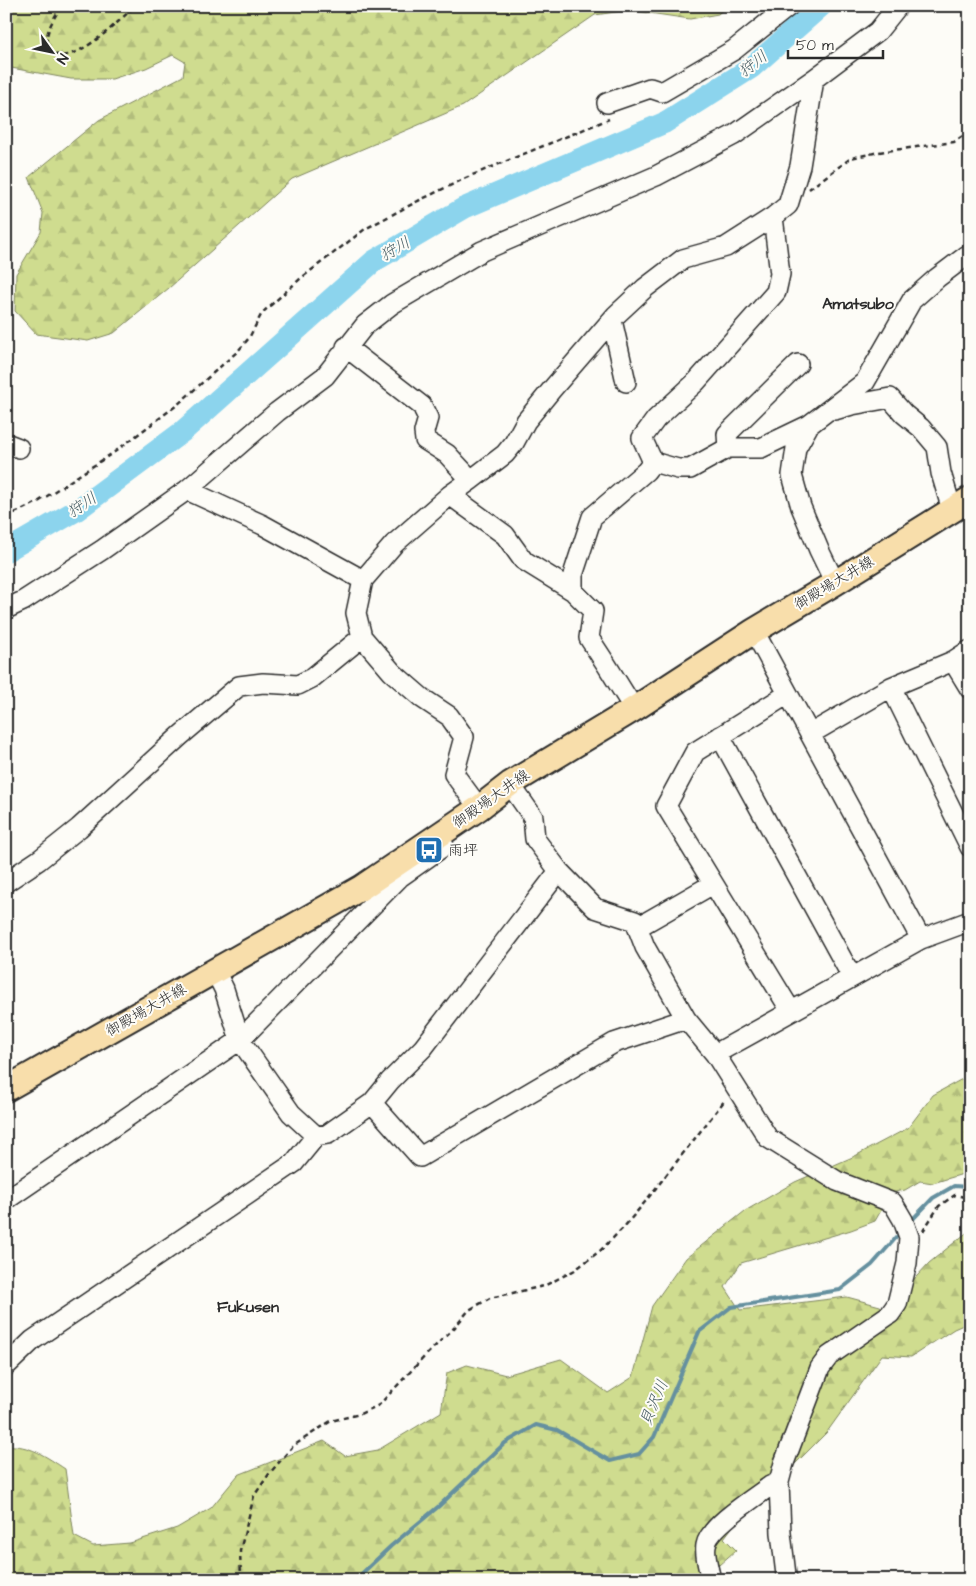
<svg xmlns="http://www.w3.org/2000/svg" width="976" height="1586" viewBox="0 0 976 1586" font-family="'Architects Daughter','Klee One',sans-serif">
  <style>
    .forest { fill: url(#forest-firs); stroke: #7d845d }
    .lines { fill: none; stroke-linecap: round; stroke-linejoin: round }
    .stream { stroke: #65909f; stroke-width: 4 }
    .river { stroke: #8cd4ed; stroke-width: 22 }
    .minor-casing { stroke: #2b2b2b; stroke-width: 22 }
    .major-casing { stroke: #2b2b2b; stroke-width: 28 }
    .path { stroke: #2b2b2b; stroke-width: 2.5; stroke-dasharray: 5 4; stroke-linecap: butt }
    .minor { stroke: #fdfcf7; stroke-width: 19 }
    .major { stroke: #f8deab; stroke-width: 24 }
    .labels { text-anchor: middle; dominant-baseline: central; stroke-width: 4; stroke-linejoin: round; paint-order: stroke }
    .street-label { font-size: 15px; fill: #2b2b2b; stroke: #fdfcf7 }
    .poi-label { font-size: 15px; fill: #2b2b2b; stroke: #fdfcf7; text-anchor: start }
    .water-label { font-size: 16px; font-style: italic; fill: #485e65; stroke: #fdfcf7 }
    .neighbourhood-label { font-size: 16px; font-weight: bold; fill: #2b2b2b; stroke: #fdfcf7 }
  </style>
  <defs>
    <pattern id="forest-firs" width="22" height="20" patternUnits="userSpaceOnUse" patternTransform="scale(1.25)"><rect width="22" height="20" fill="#cfdc8f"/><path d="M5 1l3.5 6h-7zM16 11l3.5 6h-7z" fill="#b2bd7c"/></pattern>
  </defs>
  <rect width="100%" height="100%" fill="#fdfcf7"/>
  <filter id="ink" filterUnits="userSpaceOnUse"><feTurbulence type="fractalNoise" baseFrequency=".02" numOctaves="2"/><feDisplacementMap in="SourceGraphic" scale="10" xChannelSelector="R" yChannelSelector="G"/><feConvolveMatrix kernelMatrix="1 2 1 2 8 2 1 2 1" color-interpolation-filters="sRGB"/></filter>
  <g filter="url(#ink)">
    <path class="forest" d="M6,6H727L718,14L690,19L629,10L595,15L463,106L292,179L169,288L114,333L88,341L36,334L15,311L16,274L41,232L43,213L29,177L99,120L183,76L185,62L173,55L146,68L112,79H71L6,67Z
      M964,1078L970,1083V1174H963L933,1183L920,1181L905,1190L891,1193L875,1221L851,1230L741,1263L725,1287L740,1310L847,1297L880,1306L899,1316L906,1288L929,1263L970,1230V1322L954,1329L911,1357L882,1355L827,1432L734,1525L724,1538L736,1550L702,1580H6V1446C29,1444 47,1457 65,1469L74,1536L93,1546L130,1543L177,1528L211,1508L238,1475L324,1441L345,1456L378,1450L441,1412L447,1373L467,1365L506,1375L561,1359L608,1393L633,1377L652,1306L686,1258L745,1211L795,1182L855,1156L908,1128L933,1095Z"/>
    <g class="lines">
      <path class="stream" d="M910,1222L933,1198L954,1186L970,1187
        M355,1580L391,1546L439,1506L505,1443L536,1425L557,1430L610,1461L639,1454L654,1437L699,1332L731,1307L840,1290L872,1265L902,1231"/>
      <path class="river" d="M6,551L77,510L182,432L374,261L464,208L664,123L751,68L821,6"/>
      <defs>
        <path id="minor" d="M607,103L650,88L662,92L734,50L789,6
          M612,320L626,382
          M346,347L422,406L428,418L424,432L425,440L447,454L471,480L450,495L394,544L363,580L356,613L362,637L392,672L422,698L449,716L464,737L454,774L479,808
          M835,410L852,405L890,398L904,414L921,428L937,447L941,473L952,510
          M809,425L796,448L792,475L801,507L819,550L835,583
          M6,443L19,448
          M728,448L727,434L798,364
          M653,462L678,469H690L728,448H761L809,425L865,382L912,300L937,278L970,253
          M653,462L642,438L656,419L696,382L776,292L780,274L773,217
          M471,480L505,454L514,443L526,421L553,388L616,315L645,288L683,259L726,247L773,217L788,205L800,166L814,79
          M187,490L263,525L363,580
          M450,495L505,535L523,560L573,591L593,611L589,638L606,664L634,709
          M573,591V575L592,517L646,471L653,462
          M6,609L23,601L102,550L187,490L277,412L325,376L365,325L392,304L482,251L656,176L734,135L814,79L878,31L898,6
          M754,631L921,939
          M953,661L970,689
          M891,687L970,847
          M788,694L695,752L666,806L791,1011
          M810,734L891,687L953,661L970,650
          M720,736L852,977
          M510,784L533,817L535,839L559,871L595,908L635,921L645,947L686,1019L715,1054L768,1138L837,1181L893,1203L903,1220L909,1237L907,1263L897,1304L890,1314L829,1356L820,1368L784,1463L779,1482L781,1533L786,1575L788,1580
          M6,882L39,860L79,828L180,736L239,686L263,683L298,685L312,678L362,637
          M638,927L713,884
          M215,971L224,989L240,1040L291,1113L316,1136
          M715,1054L921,939L970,921
          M372,1103L420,1157L614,1043L686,1019
          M6,1200L240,1040L400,877L444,846L439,835
          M6,1366L33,1340L294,1163L316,1136L328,1134L372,1103L390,1081L423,1048L559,871
          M711,1580C709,1569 704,1556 706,1545C709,1526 754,1498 770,1486L779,1482"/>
        <path id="major" d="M6,1089L361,888L479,808L510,784L634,709L754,631L835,583L970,499"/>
      </defs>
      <use href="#minor" class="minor-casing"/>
      <use href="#major" class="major-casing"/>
      <path class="path" d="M61,6C55,17 41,37 49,49C67,74 121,19 135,6
        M809,189L851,158L879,152L954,142L970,131
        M6,517L38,502L116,451L177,405L238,351L249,338L262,313L300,279L365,229L418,201L470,176L609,119
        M923,1231L939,1206L955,1195L970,1198
        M241,1580L240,1551L254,1496L269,1474L293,1446L331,1421L360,1414L379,1405L427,1354L455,1327L469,1310L490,1298L544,1286L575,1270L601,1250L624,1227L645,1202L725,1100"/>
      <use href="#minor" class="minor"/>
      <use href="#major" class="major"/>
    </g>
  </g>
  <defs>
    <symbol id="bus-square" viewBox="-11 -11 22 22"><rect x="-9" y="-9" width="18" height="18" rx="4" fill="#1f6fb2" stroke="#fdfcf7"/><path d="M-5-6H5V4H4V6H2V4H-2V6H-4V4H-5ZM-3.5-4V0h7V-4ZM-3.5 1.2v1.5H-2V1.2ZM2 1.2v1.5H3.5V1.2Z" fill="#fff"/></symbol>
  </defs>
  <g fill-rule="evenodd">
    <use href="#bus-square" x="413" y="834" width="32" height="32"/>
  </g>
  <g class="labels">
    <g class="street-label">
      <text transform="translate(834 583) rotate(-31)">御殿場大井線</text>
      <text transform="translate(491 799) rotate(-35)">御殿場大井線</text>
      <text transform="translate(146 1010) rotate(-30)">御殿場大井線</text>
    </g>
    <g class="poi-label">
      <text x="448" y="850">雨坪</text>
    </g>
    <g class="water-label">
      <text transform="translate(753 64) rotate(-38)">狩川</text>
      <text transform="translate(395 249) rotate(-30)">狩川</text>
      <text transform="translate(82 505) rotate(-34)">狩川</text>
      <text transform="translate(654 1403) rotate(-67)">貝沢川</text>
    </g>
    <g class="neighbourhood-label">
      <text x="858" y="304">Amatsubo</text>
      <text x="248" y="1307">Fukusen</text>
    </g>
  </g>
  <rect width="976" height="1586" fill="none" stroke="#fdfcf7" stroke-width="25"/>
  <rect x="12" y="12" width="951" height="1561" fill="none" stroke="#2b2b2b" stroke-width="2" filter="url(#ink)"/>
  <g transform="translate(52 52) rotate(123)" stroke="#fdfcf7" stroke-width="4" paint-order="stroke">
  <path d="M0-4L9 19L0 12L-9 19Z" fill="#2b2b2b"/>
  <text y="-8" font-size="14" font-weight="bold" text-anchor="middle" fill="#2b2b2b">N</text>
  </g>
  <path d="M788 50v8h95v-8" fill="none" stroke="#2b2b2b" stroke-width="2.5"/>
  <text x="796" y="50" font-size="15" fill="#2b2b2b" stroke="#fdfcf7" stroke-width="4" paint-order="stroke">50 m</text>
</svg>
